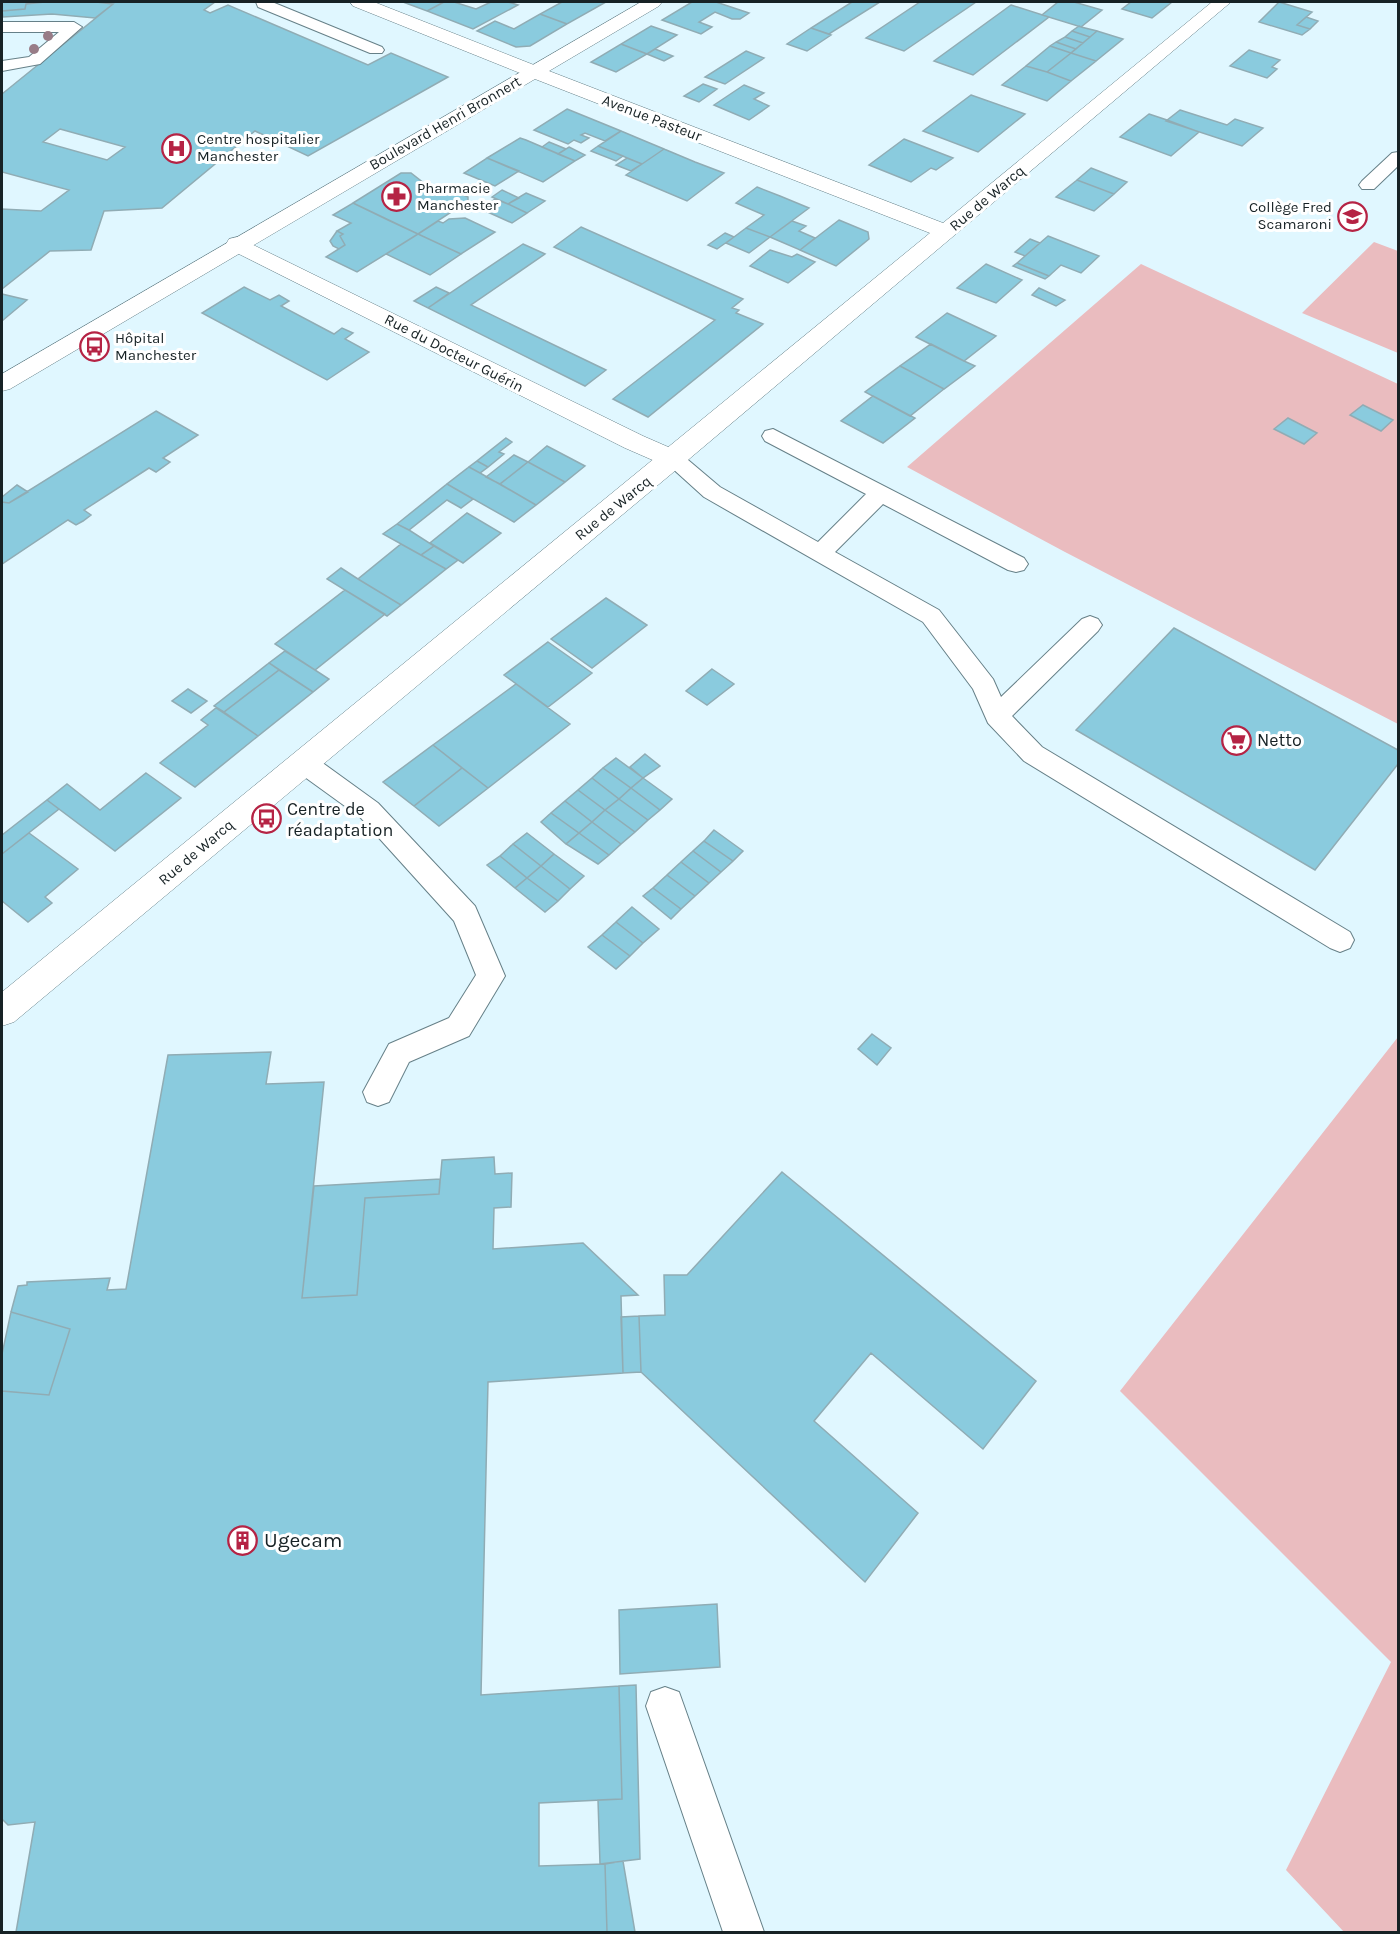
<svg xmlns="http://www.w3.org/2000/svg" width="1400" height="1934" viewBox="0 0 1400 1934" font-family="Karla,sans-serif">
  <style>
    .green { fill: #eabcbf }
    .building { fill: #8acbde; stroke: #90acb4; stroke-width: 1.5; fill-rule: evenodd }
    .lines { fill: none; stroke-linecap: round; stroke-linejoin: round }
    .lane-casing { stroke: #668088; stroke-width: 2 }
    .street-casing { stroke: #668088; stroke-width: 1 }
    .secondary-casing { stroke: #668088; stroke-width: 1 }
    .lane { fill: #fff; fill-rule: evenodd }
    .street { fill: #fff; fill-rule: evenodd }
    .secondary { fill: #fff; fill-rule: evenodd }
    .tree { fill: #987c87 }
    .labels { text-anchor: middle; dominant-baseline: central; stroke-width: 6; stroke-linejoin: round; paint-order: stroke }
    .far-street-label { font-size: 15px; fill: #172225; stroke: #fff }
    .far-poi-label { font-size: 15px; fill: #172225; stroke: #fff; text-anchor: start }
    .poi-label { font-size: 18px; fill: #172225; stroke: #fff; text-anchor: start }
    .near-poi-label { font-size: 21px; fill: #172225; stroke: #fff; text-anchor: start }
  </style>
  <rect width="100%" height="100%" fill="#e0f7ff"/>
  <path class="green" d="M1374,242L1398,251V353L1302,313Z
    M1141,264L1398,384V724L1065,552L907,467Z
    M1398,1037V1932H1344L1286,1870L1391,1662L1120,1391Z"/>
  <path class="building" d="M2,2H45L26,4L25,9L2,11Z
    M45,2H96L113,4L95,18L52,14L3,17L2,11L25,9L26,4Z
    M96,2H215L204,10L210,13L228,5L368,65L391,53L448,77L308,156L255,131L162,208L104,211L91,250L50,251L2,289V209L41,211L69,190L2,172V94L113,4ZM60,129L125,147L107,160L43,142Z
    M403,2H444L427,11Z
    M444,2H454L476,9L491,2H508L518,5L473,29L427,11Z
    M562,2H606L567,24L540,14Z
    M692,2H716L749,13L740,19H732L715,12L699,22L712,27L701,34L662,20Z
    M852,2H880L829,34L811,28Z
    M920,2H976L904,51L866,38Z
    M1058,2H1074L1102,10L1081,27L1042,15Z
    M1131,2H1172L1152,18L1122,9Z
    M1279,2L1312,12L1297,25L1310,29L1302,35L1259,22Z
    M1011,5L1049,17L973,75L934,61Z
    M540,14L567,24L530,46L516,47L477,31L495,21L514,29Z
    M1306,17L1318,21L1310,29L1297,25Z
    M651,26L677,35L647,54L621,44Z
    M1079,26L1081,27L1097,31L1090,37L1072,31Z
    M811,28L831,35L807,51L787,44Z
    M1072,31L1090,37L1083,43L1065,37Z
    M1097,31L1123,39L1096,61L1071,53Z
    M1065,37L1083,43L1076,49L1056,42Z
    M1056,42L1076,49L1071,53L1050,46Z
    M621,44L647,54L616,72L591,62Z
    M1050,46L1071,53L1047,72L1026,66Z
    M655,49L673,56L664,61L647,54Z
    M1249,50L1280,60L1272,67L1277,69L1267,78L1230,66Z
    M746,51L764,58L725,84L705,77Z
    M1071,53L1096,61L1071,81L1047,72Z
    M1026,66L1047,72L1071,81L1047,101L1002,85Z
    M703,84L717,89L699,102L684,96Z
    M744,85L764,93L754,99L769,106L749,120L714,105Z
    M971,95L1025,114L978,152L923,131Z
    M567,109L621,131L605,141L585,133L581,135L589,138L581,143L574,140L568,144L534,130Z
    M1180,110L1227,125L1235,119L1263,128L1242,146L1166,121Z
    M1149,114L1167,120L1199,132L1171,156L1120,137Z
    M621,131L640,139L664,149L642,164L598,146Z
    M520,138L526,140L575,161L543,182L487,158Z
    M904,139L953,158L936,170L931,168L911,182L869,165Z
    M549,142L566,149L558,154L542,147Z
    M598,146L623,156L616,161L591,151Z
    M569,147L585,155L575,161L558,154Z
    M664,149L695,162L724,173L687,201L626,175Z
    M487,158L519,171L495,186L464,173Z
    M627,158L642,164L631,171L616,165Z
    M1091,168L1127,182L1114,194L1077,180Z
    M401,173H411L438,194L448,188L468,197V201L418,234L353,203Z
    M1077,180L1114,194L1094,211L1056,197Z
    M757,187L780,196L809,208L770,237L746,228L764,215L736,203Z
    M502,190L519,198L508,204L492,197Z
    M526,193L545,201L527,213L508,204Z
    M495,199L508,204L527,213L512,223L481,209Z
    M353,203L388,220L418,234L357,272L326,257L345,245L340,236L343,234L337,231L351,223L333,215Z
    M465,218L495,232L461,254L418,234L438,221L443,223L449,219Z
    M839,220L868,232L869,239L836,266L800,250Z
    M792,221L806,226L799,231L815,238L800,250L770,237Z
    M581,227L743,299L732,308L739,310L736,313L763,324L648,417L613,399L715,320L554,247Z
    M746,228L770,237L749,253L726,243Z
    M337,231L343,234L340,236L345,245L339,249L333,246L330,241Z
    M725,233L734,237L717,249L708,245Z
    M418,234L461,254L430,275L386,254Z
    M1048,236L1099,256L1081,273L1061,265L1049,276L1017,263Z
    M1030,239L1040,243L1025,256L1015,252Z
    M523,244L545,254L471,305L606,370L585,386L428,308Z
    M770,250L792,257L797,254L815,262L788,283L750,266Z
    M1017,263L1049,276L1045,279L1013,266Z
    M986,264L1022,280L996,303L957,288Z
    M244,287L270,300L279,295L289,301L281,306L334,334L342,328L353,333L345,339L369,352L327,380L202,313Z
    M436,287L449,293L428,308L414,301Z
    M1039,288L1065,300L1056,306L1032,295Z
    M2,294L27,300L2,321Z
    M947,313L996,336L964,361L916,337Z
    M931,344L964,361L975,366L944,389L900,366Z
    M900,366L944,389L910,416L865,392Z
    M873,396L915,418L883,443L841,421Z
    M1363,405L1393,420L1381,431L1350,415Z
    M156,411L198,435L163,458L170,462L156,472L149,468L84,510L91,515L83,521L76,525L68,520L2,564V502L9,503Z
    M1288,418L1317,433L1304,444L1274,429Z
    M506,438L512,442L499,452L504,454L488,467L477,461Z
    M547,446L585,466L565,482L528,462Z
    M514,455L528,462L500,484L486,477Z
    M477,461L488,467L480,473L469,467Z
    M528,462L565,482L536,505L500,484Z
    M469,467L480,473L536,505L514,522L447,484Z
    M447,484L473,499L461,508L447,500L409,530L397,524Z
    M17,485L28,492L9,503L2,502V497Z
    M467,513L501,533L463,563L430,543Z
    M397,524L409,530L434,546L421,555L383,534Z
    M401,544L446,569L401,605L358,579Z
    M434,546L458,560L446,569L421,555Z
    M341,568L358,579L401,605L387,616L327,579Z
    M345,590L385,614L315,670L275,644Z
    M606,598L647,625L592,668L551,639Z
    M1174,628L1398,750V764L1315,870L1076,730Z
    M548,642L592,673L548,707L504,675Z
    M285,651L315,670L329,679L313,692L269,663Z
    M269,663L279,670L224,712L214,706Z
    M712,669L734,684L707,705L686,691Z
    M279,670L313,692L258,736L224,712Z
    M516,684L570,724L488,788L433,745Z
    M188,689L207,701L191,713L172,701Z
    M216,708L258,736L195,787L160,763L208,725L201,720Z
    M433,745L462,768L414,806L383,782Z
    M645,754L660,766L643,778L630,767Z
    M616,758L643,778L631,788L603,768Z
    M462,768L488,788L439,826L414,806Z
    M603,768L631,788L619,799L592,778Z
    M146,773L181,798L115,851L47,800L67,784L100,810Z
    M592,778L619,799L605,810L578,790Z
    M643,778L672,799L660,810L631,788Z
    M631,788L660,810L648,820L619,799Z
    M578,790L605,810L592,822L565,801Z
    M619,799L648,820L635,832L605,810Z
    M47,800L59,809L2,854V835Z
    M565,801L592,822L579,833L551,813Z
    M605,810L635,832L621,844L592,822Z
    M551,813L579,833L566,844L541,822Z
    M592,822L621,844L609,855L579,833Z
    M714,830L743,851L733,861L704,841Z
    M29,833L78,869L45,897L52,903L28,922L2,901V854Z
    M527,833L554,854L541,866L513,844Z
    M579,833L609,855L598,864L566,844Z
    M704,841L733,861L721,872L693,851Z
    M513,844L541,866L527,878L500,856Z
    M693,851L721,872L709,883L681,862Z
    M554,854L584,876L570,889L541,866Z
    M500,856L527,878L515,888L487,865Z
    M681,862L709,883L695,896L667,875Z
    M541,866L570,889L558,901L527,878Z
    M667,875L695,896L681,909L653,888Z
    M527,878L558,901L545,912L515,888Z
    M653,888L681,909L671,919L643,896Z
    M632,907L659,929L643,943L616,922Z
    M616,922L643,943L630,956L602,935Z
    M602,935L630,956L616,969L588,947Z
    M872,1034L891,1048L877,1065L858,1049Z
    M271,1052L266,1084L324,1082L302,1298L357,1295L365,1198L439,1194L442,1160L494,1157L495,1174L512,1173L511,1207L494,1208L493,1249L583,1243L638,1295L621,1296L623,1373L488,1382L481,1695L619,1686L622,1799L539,1803V1866L605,1864L607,1932H16L35,1822L8,1825L2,1819V1391L49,1395L70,1329L11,1312L18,1286L27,1285V1282L110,1278L107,1290L126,1289L168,1055Z
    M782,1172L1036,1381L983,1449L871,1353L814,1421L918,1513L865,1582L641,1372L639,1316L665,1315L664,1275H687Z
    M440,1179L439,1194L365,1198L357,1295L302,1298L314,1186Z
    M11,1312L70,1329L49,1395L2,1391V1354Z
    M639,1316L641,1372L623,1373L621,1317Z
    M717,1604L720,1667L620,1674L619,1610Z
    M636,1685L640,1859L600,1864L598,1800L622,1799L619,1686Z
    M623,1861L635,1932H607L605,1864Z"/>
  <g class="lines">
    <defs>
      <path id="lane" d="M256,2H272L382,47L384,50L382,53H370L258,7Z
        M2,22H74L82,27L40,64L2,71V61L29,57L59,32H2Z
        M1398,152V166L1374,189H1362L1359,185L1362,181L1392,153Z
        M773,429L1024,558L1028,564L1024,570L1016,572L1008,570L883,504L835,552L939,610L993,679L1001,697L1082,619L1090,616L1098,619L1102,625L1098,631L1012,716L1042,747L1350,932L1354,940L1350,948L1340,952L1330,948L1024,761L988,723L973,689L923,622L704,497L662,459L665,454L673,452L681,454L720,487L818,542L866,494L765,441L762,436L765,431Z
        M304,753L313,756L378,803L475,906L505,976L469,1036L409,1062L389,1102L378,1106L367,1102L363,1092L389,1044L449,1018L476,975L454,921L360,817L295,770L291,763L295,756Z
        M665,1687L679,1692L684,1706L764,1932H723L646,1706L651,1692Z"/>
      <path id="street" d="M350,2H374L539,67L542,71L539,75H525L353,6Z
        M237,237L643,436L682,453L686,459L682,465L673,467L664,465L625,448L229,249L226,244L229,239Z"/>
      <path id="secondary" d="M641,2H662L659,6L549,71L943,223L1212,2H1231L682,465L14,1022L2,1026V992L930,233L535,79L10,389L2,391V374Z"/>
    </defs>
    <use href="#lane" class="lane-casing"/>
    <use href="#street" class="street-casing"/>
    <use href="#secondary" class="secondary-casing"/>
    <use href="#lane" class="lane"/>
    <use href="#street" class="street"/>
    <use href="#secondary" class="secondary"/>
  </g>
  <g class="tree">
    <circle cx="48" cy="36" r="5"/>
    <circle cx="34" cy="49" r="5"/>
  </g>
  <defs>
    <symbol id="hospital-ring" viewBox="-11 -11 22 22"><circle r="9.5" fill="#fff" stroke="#b52344" stroke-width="1.5"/><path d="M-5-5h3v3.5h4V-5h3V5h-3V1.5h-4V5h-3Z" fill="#b52344"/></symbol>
    <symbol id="pharmacy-ring" viewBox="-11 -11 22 22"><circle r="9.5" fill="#fff" stroke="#b52344" stroke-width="1.5"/><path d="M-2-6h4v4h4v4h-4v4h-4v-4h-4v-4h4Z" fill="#b52344"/></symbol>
    <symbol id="school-ring" viewBox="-11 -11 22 22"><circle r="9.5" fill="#fff" stroke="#b52344" stroke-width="1.5"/><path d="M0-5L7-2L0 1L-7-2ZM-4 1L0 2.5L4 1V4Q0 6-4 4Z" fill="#b52344"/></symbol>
    <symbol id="bus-ring" viewBox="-11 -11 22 22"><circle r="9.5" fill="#fff" stroke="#b52344" stroke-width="1.5"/><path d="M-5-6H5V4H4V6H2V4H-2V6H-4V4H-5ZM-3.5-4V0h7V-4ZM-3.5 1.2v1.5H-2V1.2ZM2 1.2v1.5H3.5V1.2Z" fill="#b52344"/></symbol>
    <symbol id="supermarket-ring" viewBox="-11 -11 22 22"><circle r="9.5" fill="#fff" stroke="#b52344" stroke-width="1.5"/><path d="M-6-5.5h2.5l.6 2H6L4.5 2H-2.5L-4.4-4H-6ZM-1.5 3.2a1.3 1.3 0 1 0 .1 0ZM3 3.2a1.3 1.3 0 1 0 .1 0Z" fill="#b52344"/></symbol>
    <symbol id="building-ring" viewBox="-11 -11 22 22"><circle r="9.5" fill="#fff" stroke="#b52344" stroke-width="1.5"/><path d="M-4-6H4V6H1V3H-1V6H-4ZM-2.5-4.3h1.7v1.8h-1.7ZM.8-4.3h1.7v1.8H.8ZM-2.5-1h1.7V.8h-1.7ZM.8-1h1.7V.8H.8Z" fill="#b52344"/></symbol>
  </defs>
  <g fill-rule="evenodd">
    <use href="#hospital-ring" x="160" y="132" width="33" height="33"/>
    <use href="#pharmacy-ring" x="380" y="180" width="33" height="33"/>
    <use href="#school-ring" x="1336" y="200" width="33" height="33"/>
    <use href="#bus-ring" x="78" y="330" width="33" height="33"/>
    <use href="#supermarket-ring" x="1220" y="724" width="33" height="33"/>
    <use href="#bus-ring" x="250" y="802" width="33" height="33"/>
    <use href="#building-ring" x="226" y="1524" width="33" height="33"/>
  </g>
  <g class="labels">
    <g class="far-street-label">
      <text transform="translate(652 118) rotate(21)">Avenue Pasteur</text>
      <text transform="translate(445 123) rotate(-30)">Boulevard Henri Bronnert</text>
      <text transform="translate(987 198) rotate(-40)">Rue de Warcq</text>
      <text transform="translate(454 353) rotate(27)">Rue du Docteur Guérin</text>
      <text transform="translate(613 508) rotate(-39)">Rue de Warcq</text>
      <text transform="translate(196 852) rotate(-40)">Rue de Warcq</text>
    </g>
    <g class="far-poi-label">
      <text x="197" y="139">Centre hospitalier<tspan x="197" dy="17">Manchester</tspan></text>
      <text x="417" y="188">Pharmacie<tspan x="417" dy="17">Manchester</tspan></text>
      <text x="1332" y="207" text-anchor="end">Collège Fred<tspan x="1332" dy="17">Scamaroni</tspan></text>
      <text x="115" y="338">Hôpital<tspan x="115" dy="17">Manchester</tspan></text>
    </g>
    <g class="poi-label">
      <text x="1257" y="740">Netto</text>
      <text x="287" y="809">Centre de<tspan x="287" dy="21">réadaptation</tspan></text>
    </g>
    <g class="near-poi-label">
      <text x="264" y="1540">Ugecam</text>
    </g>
  </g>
  <rect width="1400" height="1934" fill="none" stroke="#172225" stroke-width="6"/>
</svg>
